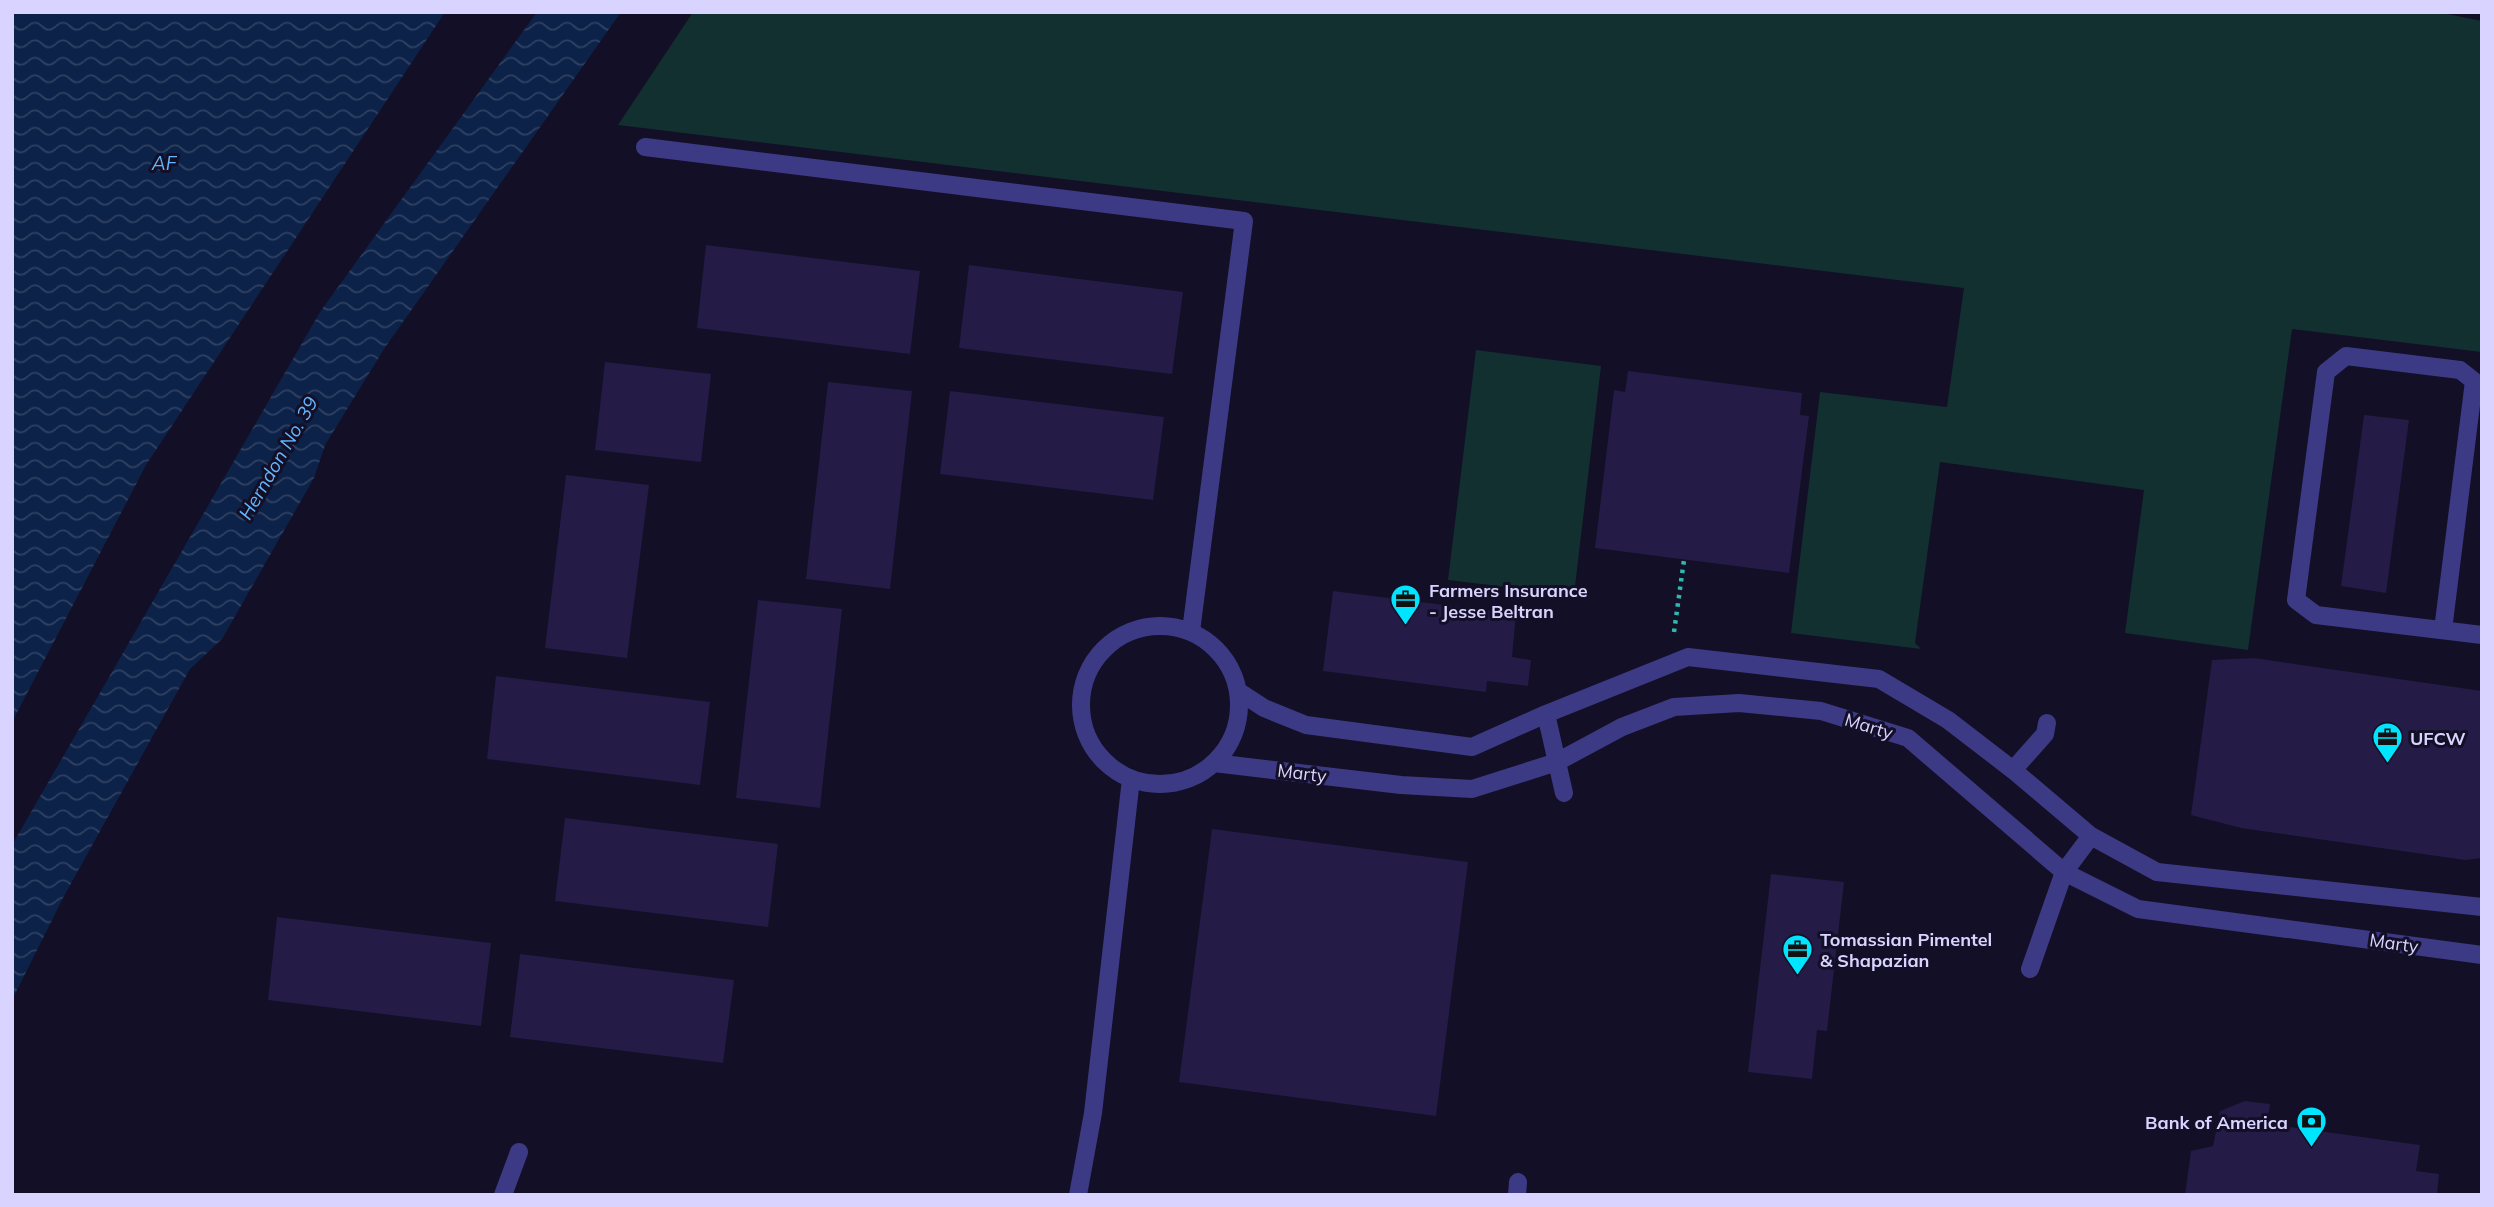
<svg xmlns="http://www.w3.org/2000/svg" width="2494" height="1207" viewBox="0 0 2494 1207" font-family="Mulish,sans-serif">
  <style>
    .grass { fill: #12302f }
    .water { fill: url(#water-waves) }
    .building { fill: #241b47 }
    .lines { fill: none; stroke-linecap: round; stroke-linejoin: round }
    .path { stroke: #2fb8b0; stroke-width: 4.5; stroke-dasharray: 3.5 5; stroke-linecap: butt }
    .service { stroke: #3d3a85; stroke-width: 18 }
    .labels { text-anchor: middle; dominant-baseline: central; stroke-width: 6; stroke-linejoin: round; paint-order: stroke }
    .poi-label { font-size: 18px; font-weight: bold; fill: #d9d4ff; stroke: #130f26; text-anchor: start }
    .street-label { font-size: 18px; fill: #d9d4ff; stroke: #130f26 }
    .water-label { font-size: 19px; font-style: italic; fill: #62b6ff; stroke: #130f26 }
  </style>
  <defs>
    <pattern id="water-waves" width="16" height="10" patternUnits="userSpaceOnUse" patternTransform="scale(1.75)"><rect width="16" height="10" fill="#0c2248"/><path d="M0 5q4-4 8 0t8 0" fill="none" stroke="#2f4163"/></pattern>
  </defs>
  <rect width="100%" height="100%" fill="#130f26"/>
  <path class="grass" d="M693,12H2437L2482,21V352L2292,329L2248,650L2125,633L2144,490L1940,462L1915,643L1921,649L1791,633L1820,392L1947,407L1964,288L618,125Z
    M1476,350L1601,366L1574,595L1448,580Z"/>
  <path class="water" d="M12,12H445L146,465L12,722Z
    M537,12H621L384,349L325,445L314,478L222,639L190,669L64,896L12,1000V845L320,312Z"/>
  <path class="building" d="M706,245L920,271L910,354L697,328Z
    M969,265L1183,292L1172,374L959,348Z
    M605,362L711,374L701,462L595,450Z
    M1628,371L1802,393L1800,415L1809,416L1789,573L1595,548L1614,390L1625,392Z
    M828,382L912,391L890,589L806,579Z
    M950,391L1164,417L1153,500L940,474Z
    M2364,415L2409,420L2386,593L2341,586Z
    M566,475L649,485L627,658L545,648Z
    M1333,591L1516,614L1512,657L1531,660L1528,686L1487,681L1486,692L1323,671Z
    M758,600L842,609L820,808L736,798Z
    M2254,658L2482,691V858L2465,860L2241,828L2191,815L2212,660Z
    M496,676L710,702L700,785L487,759Z
    M565,818L778,844L768,927L555,901Z
    M1212,829L1468,862L1436,1116L1179,1082Z
    M1771,874L1844,882L1827,1031L1817,1030L1812,1079L1748,1072Z
    M277,917L491,943L481,1026L268,1000Z
    M520,954L734,980L723,1063L510,1037Z
    M2245,1101L2270,1104L2267,1124L2420,1145L2416,1171L2439,1174L2437,1195H2185L2191,1151L2213,1146L2220,1111Z"/>
  <g class="lines">
    <path class="path" d="M1674,632L1684,560"/>
    <path class="service" d="M645,147L1244,221L1191,631
      M1081 705a79 79 0 1 1 158 0a79 79 0 1 1-158 0Z
      M2443,630L2474,381L2460,370L2346,356L2326,372L2296,600L2316,615L2482,635
      M1238,691L1264,708L1306,725L1472,747L1546,714L1688,657L1879,679L1948,720L2013,770L2091,836L2157,872L2482,907
      M1546,714L1564,793
      M1214,763L1401,785L1472,789L1557,762L1622,727L1674,707L1739,703L1821,711L1908,738L2064,872L2138,909L2482,955
      M2013,770L2045,734L2047,723
      M2030,969L2064,872L2091,836
      M503,1195L519,1152
      M1078,1195L1093,1113L1131,779
      M1517,1195L1518,1182"/>
  </g>
  <defs>
    <symbol id="office-pin" viewBox="-11 -11 22 30"><path d="M0 17L-7.5 6A9.5 9.5 0 1 1 7.5 6Z" fill="#00e5ff" stroke="#130f26"/><path d="M-6-3h4V-5.5h4V-3h4V5H-6ZM-1-4.5V-3h2v-1.5ZM-6 0V1H6V0Z" fill="#111"/></symbol>
    <symbol id="bank-pin" viewBox="-11 -11 22 30"><path d="M0 17L-7.5 6A9.5 9.5 0 1 1 7.5 6Z" fill="#00e5ff" stroke="#130f26"/><path d="M-6-4H6V4H-6ZM0-2.3a2.3 2.3 0 1 0 0 4.6a2.3 2.3 0 1 0 0-4.6Z" fill="#111"/></symbol>
  </defs>
  <g fill-rule="evenodd">
    <use href="#office-pin" x="1388" y="582" width="35" height="47"/>
    <use href="#office-pin" x="2370" y="720" width="35" height="47"/>
    <use href="#office-pin" x="1780" y="932" width="35" height="47"/>
    <use href="#bank-pin" x="2294" y="1104" width="35" height="47"/>
  </g>
  <g class="labels">
    <g class="poi-label">
      <text x="1429" y="590">Farmers Insurance<tspan x="1429" dy="21">- Jesse Beltran</tspan></text>
      <text x="2410" y="738">UFCW</text>
      <text x="1820" y="939">Tomassian Pimentel<tspan x="1820" dy="21">&amp; Shapazian</tspan></text>
      <text x="2288" y="1122" text-anchor="end">Bank of America</text>
    </g>
    <g class="street-label">
      <text transform="translate(1869 726) rotate(17)">Marty</text>
      <text transform="translate(1302 773) rotate(7)">Marty</text>
      <text transform="translate(2394 943) rotate(8)">Marty</text>
    </g>
    <g class="water-label">
      <text x="164" y="163">AF</text>
      <text transform="translate(278 458) rotate(-60)">Herndon No. 39</text>
    </g>
  </g>
  <rect width="2494" height="1207" fill="none" stroke="#d9d4ff" stroke-width="28"/>
</svg>
